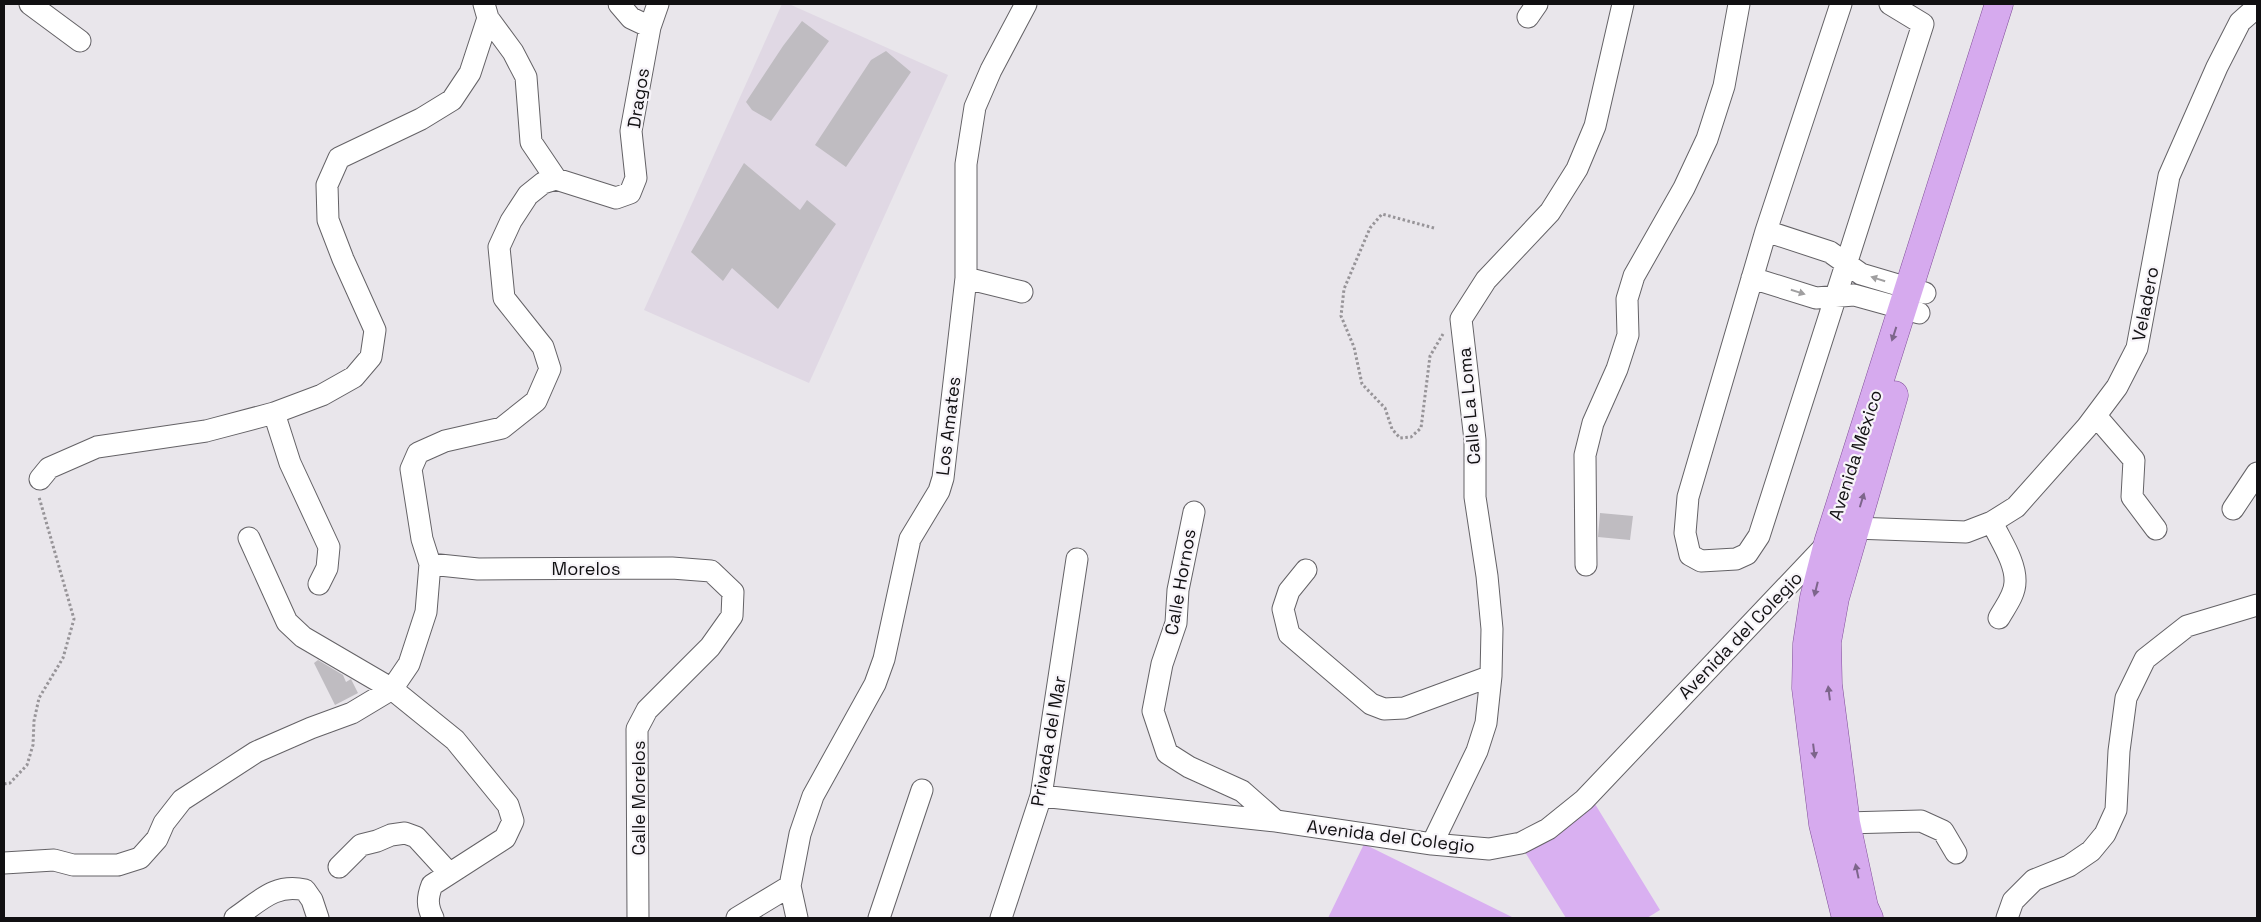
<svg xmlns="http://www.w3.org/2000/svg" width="2261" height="922" viewBox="0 0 2261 922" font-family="'Space Grotesk',sans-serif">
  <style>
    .built { fill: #e0d8e4 }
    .green { fill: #d9b0f1 }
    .building { fill: #bfbcc1 }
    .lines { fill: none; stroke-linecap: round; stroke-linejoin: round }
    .minor-casing { stroke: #646266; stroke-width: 23 }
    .major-casing { stroke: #804f99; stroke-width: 29 }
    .path { stroke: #979498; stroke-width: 3; stroke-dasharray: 2.5 2.5; stroke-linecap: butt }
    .minor { stroke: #fff; stroke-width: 21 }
    .major { stroke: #d6aaee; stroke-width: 28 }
    .oneway { fill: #a09fa0 }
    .oneway2 { fill: #7d658b }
    .labels { text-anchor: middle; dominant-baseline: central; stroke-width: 4.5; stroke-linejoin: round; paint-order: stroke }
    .street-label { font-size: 18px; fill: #111012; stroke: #f7f4f9 }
  </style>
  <rect width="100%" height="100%" fill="#e9e6eb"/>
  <path class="built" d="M782,4H789L948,75L809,383L644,310Z"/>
  <path class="green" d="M1595,804L1660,910L1647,918H1566L1523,849Z
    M1364,844L1514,918H1328Z"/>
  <path class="building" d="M802,21L829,41L771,121L752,110L746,102L783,46Z
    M886,51L911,72L846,167L815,145L871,60Z
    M744,163L800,210L807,200L836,224L778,309L732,268L723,281L691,252Z
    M1600,513L1633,516L1630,540L1598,537Z
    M318,660L343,675L346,682L351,679L358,693L335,705L314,663Z"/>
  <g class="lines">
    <defs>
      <path id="minor" d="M30,4L80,41
        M619,4L631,18L650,27
        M1841,4L1766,231L1688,497L1685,533L1690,555L1701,561L1736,559L1747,554L1759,536L1923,24L1890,4
        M1528,17L1537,4
        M488,18L513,52L526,77L531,142L556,179
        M1766,231L1830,252L1861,274L1925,293
        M966,278L1022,292
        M1752,278L1816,298L1854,295L1919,313
        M274,413L290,463L329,547L327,568L319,584
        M2096,416L2134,460L2132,497L2156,529
        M40,479L49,468L97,447L206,431L274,413L322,395L354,377L371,357L375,330L343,259L328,220L327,185L339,158L421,119L452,100L470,73L488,18L484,4
        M2233,509L2257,473
        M1194,512L1178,590L1176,623L1162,664L1153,711L1167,753L1189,767L1242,791L1276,821
        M1992,522C2000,540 2016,562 2015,582C2015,595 2005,607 1999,618
        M249,538L287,622L303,637L392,689L455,740L508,805L513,821L505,838L432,885C427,898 427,906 433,918
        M430,564L478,569L672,568L711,571L733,592L732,616L710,647L647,710L637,729L638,918
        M1586,565L1585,455L1593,423L1617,369L1628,335L1627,299L1634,276L1684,188L1707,139L1724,86L1739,4
        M1306,570L1289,591L1283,609L1289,634L1371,704L1384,709L1404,708L1491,676
        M1041,796L1276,821L1432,844L1489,849L1521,843L1548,829L1584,800L1828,543L1854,528L1966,532L1992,522L2016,507L2087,427L2117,387L2137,348L2169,176L2217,67L2240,22L2257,7
        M1846,823L1921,821L1943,831L1956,853
        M1432,844L1477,751L1486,723L1491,676L1492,629L1487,576L1475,497V440L1461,319L1486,280L1550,212L1577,169L1595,126L1623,4
        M4,863L54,860L73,865H118L140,858L157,839L164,823L182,800L256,752L311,728L352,713L392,689L409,664L426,612L430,564L422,539L411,469L418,453L445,441L502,428L536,401L550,369L543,347L504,298L499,247L511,221L528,195L543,183L556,179L616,198L630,193L636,178L631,131L650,27L658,4
        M339,867L361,845L377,841L391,835L405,833L416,837L449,873
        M235,918C259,902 274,883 305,890L312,900L318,918
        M737,918L790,886
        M797,918L790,886L800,834L813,796L875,684L884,659L910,539L939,491L943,478L966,278V164L975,107L991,70L1026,4
        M879,918L922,790
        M1001,918L1041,796L1077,559
        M2007,918L2013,901L2034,880L2069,866L2091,851L2105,834L2116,810L2119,751L2126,698L2145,659L2187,626L2257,605"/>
      <path id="major" d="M1846,918L1823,824L1806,688L1807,644L1814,598L1828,543L1999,4
        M1869,918L1864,907L1846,823L1828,685L1827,642L1835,598L1894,395"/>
    </defs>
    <use href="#minor" class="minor-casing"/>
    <use href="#major" class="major-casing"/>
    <path class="path" d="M1434,228L1382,214L1370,228L1344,289L1341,316L1354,347L1362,384L1385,408L1392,429L1400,438L1411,437L1421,428L1430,356L1443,334
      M4,784L10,783L27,765L33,745L34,721L39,698L63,658L74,619L39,497"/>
    <use href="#minor" class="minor"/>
    <use href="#major" class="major"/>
  </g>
  <defs><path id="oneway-solid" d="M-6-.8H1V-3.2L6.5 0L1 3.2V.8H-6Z" transform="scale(1.25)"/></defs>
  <g class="oneway">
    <use href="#oneway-solid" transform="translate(1878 279) rotate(-163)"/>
    <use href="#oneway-solid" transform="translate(1798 292) rotate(17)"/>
  </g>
  <g class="oneway2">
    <use href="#oneway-solid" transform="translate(1894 334) rotate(108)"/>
    <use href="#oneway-solid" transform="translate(1862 500) rotate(-73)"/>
    <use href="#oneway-solid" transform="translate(1816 589) rotate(104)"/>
    <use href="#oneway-solid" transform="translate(1829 693) rotate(-97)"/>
    <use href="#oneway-solid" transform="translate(1814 751) rotate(83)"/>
    <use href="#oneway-solid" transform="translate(1857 871) rotate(-102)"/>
  </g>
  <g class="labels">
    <g class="street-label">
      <text transform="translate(638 98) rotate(-81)">Dragos</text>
      <text transform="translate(2145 304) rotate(-79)">Veladero</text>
      <text transform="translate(1469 406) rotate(-95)">Calle La Loma</text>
      <text transform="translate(948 426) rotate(-83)">Los Amates</text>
      <text transform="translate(1855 455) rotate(-72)">Avenida México</text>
      <text x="586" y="568">Morelos</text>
      <text transform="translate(1180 582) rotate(-80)">Calle Hornos</text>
      <text transform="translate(1740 635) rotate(-46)">Avenida del Colegio</text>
      <text transform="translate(1048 741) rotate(-80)">Privada del Mar</text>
      <text transform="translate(638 798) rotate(-90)">Calle Morelos</text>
      <text transform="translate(1391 836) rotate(7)">Avenida del Colegio</text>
    </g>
  </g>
  <rect width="2261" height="922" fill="none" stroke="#111012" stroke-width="10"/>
</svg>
